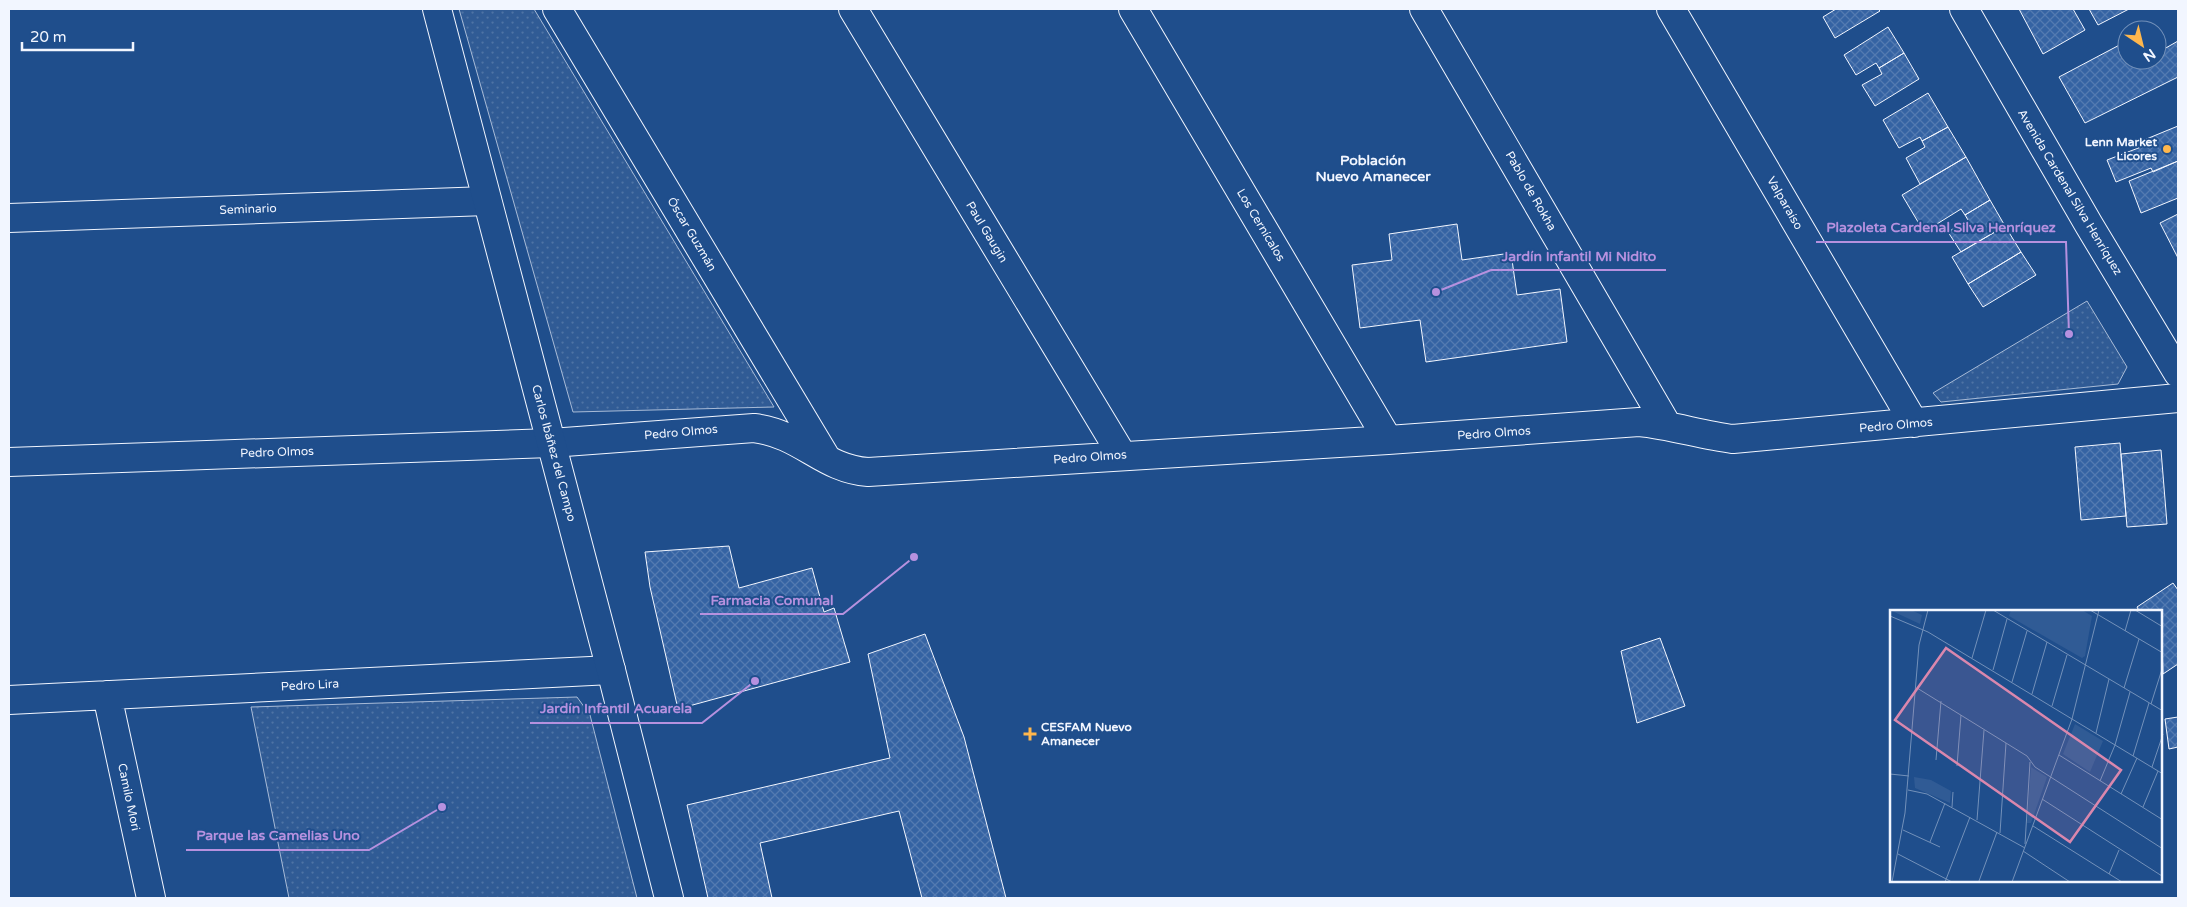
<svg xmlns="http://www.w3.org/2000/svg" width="2187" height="907" viewBox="0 0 2187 907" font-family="'Varela Round',sans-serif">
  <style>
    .park { fill: url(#park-dots); stroke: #a8bbd7 }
    .building { fill: url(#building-cross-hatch); stroke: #f2f6ff }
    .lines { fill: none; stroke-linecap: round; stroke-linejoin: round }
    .street-casing { stroke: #f2f6ff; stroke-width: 30 }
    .secondary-casing { stroke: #f2f6ff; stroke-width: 30 }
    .street { stroke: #1f4e8c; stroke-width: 28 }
    .secondary { stroke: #1f4e8c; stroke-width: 28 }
    .poi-dot { fill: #ffb74d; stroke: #1f4e8c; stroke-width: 2 }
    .labels { text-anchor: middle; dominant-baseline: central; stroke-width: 4; stroke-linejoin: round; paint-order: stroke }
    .poi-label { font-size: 12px; font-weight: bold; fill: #f2f6ff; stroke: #1f4e8c; text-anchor: end }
    .street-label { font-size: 12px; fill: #f2f6ff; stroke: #1f4e8c }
    .neighbourhood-label { font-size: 14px; font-weight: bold; fill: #f2f6ff; stroke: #1f4e8c }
    .inset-road { fill: none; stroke: #7391ba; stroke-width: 1 }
    .view { fill: #da87ad; fill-opacity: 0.15; stroke: #da87ad; stroke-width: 2.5 }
    .inset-edge { fill: none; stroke: #f2f6ff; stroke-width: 2.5 }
    .leader { fill: none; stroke: #b691df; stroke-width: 2 }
    .callout-dot { fill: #b691df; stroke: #1f4e8c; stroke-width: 2 }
    .callout-label { font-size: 14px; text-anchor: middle; font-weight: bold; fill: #b691df; stroke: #1f4e8c; stroke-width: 4; stroke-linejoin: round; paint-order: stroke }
  </style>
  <defs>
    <pattern id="park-dots" width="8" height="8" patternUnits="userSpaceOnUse" patternTransform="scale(1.25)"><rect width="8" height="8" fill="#305b95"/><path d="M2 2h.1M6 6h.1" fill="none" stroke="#4e73a5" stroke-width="1.8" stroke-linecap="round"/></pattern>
    <pattern id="building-cross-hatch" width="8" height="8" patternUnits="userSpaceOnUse" patternTransform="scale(1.25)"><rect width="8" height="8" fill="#3563a3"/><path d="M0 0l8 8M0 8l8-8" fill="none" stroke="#537ab1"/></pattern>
  </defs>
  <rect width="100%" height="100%" fill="#1f4e8c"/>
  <path class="park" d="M459,9H534L774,407L573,412Z
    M2087,301L2127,367L2118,384L1941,402L1933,393Z
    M577,697L590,715L637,898H289L251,707Z"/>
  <path class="building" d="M1836,9H1878L1880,11L1835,38L1823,17Z
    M2019,9H2073L2085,30L2043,54Z
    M2089,9H2129L2098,25Z
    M1888,27L1904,53L1879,68L1876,63L1856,75L1844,55Z
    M2127,41V60H2157V53L2178,41V77L2085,123L2059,77Z
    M1904,53L1919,79L1875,106L1862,85L1882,74L1879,68Z
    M1928,93L1948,127L1922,141L1920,137L1899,148L1883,120Z
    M2178,126V161L2153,172L2151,168L2116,182L2107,160L2141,147L2139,142Z
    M1948,127L1966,157L1920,184L1906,158L1925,147L1922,141Z
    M1966,157L1990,200L1965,215L1961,209L1924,232L1902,195Z
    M2178,161V198L2141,213L2129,181Z
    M1990,200L2005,226L1961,252L1948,232L1968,220L1965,215Z
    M2178,214V258L2160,223Z
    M1457,224L1462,260L1511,253L1517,295L1560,289L1567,342L1426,362L1420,320L1360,328L1352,265L1392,260L1389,234Z
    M2005,226L2021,252L1968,284L1952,257Z
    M2021,252L2036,275L1983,307L1968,284Z
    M2120,443L2126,516L2081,520L2075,447Z
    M2161,450L2167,524L2127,527L2121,454Z
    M729,546L739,588L812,568L824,612L834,608L850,662L678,709L650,587L645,552Z
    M2173,583L2178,590V664L2163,674L2161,611H2139L2137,607Z
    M925,634L964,737L1006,898H922L899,811L760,843L772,898H708L687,805L890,758L868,654Z
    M1660,638L1685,706L1637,723L1621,651Z
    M2178,717V747L2169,749L2165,719Z"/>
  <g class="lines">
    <defs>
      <path id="street" d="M557,9L825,456
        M853,9L1122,455
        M1133,9L1388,440
        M1424,9L1667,425
        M1671,9L1914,423
        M9,218L487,201
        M9,462L551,443L754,428C802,434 823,469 868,472L1388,440L1639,422C1671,425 1701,435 1733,439L2178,398
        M107,695L151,898
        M9,700L611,670"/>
      <path id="secondary" d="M437,9L611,670L669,898
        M1964,9L2089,225L2178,373"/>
    </defs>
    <use href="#street" class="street-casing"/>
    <use href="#secondary" class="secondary-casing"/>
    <use href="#street" class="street"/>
    <use href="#secondary" class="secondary"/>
  </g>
  <g class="poi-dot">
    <circle cx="2167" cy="149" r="5"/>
    <path d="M1027.5 726.5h5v5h5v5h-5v5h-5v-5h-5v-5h5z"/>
  </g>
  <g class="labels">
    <g class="poi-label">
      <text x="2157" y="142">Lenn Market<tspan x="2157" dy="14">Licores</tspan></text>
      <text x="1041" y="727" text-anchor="start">CESFAM Nuevo<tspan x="1041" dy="14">Amanecer</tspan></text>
    </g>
    <g class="street-label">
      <text transform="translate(1531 191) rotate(60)">Pablo de Rokha</text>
      <text transform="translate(2070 192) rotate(59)">Avenida Cardenal Silva Henríquez</text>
      <text transform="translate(1785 203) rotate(60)">Valparaíso</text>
      <text transform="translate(248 209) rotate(-2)">Seminario</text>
      <text transform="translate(1261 225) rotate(59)">Los Cernícalos</text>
      <text transform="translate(987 232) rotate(59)">Paul Gaugin</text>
      <text transform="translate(692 234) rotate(59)">Óscar Guzmán</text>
      <text transform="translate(1896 425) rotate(-5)">Pedro Olmos</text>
      <text transform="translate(681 432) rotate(-5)">Pedro Olmos</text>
      <text transform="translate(1494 433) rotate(-4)">Pedro Olmos</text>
      <text transform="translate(277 452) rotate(-2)">Pedro Olmos</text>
      <text transform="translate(554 453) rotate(75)">Carlos Ibáñez del Campo</text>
      <text transform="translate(1090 457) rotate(-4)">Pedro Olmos</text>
      <text transform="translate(310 685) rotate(-3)">Pedro Lira</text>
      <text transform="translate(129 797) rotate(78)">Camilo Mori</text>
    </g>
    <g class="neighbourhood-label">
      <text x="1373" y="160">Población<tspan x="1373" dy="16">Nuevo Amanecer</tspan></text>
    </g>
  </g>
  <g transform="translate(1890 610)">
    <rect width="272" height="272" fill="#1f4e8c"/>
    <path d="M121,0H192L202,6L195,46L192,48L119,6Z" fill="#305b95"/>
    <path d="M0,0H21L32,5L30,14ZM185,114L213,131L200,162L173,144ZM141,157L157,167L141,213H137ZM24,167L41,170L61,181L60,193L25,178Z" fill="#305b95"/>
    <path class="inset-road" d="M103,0L273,101M200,0L273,43M245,0L273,17M0,6L38,22L273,164M235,21L241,0M82,48L96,0M103,60L117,9M122,72L137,21M27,78L137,146L145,157L273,239M234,78L249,29M142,84L157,32M261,94L273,56M162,96L177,45M206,123L219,69M225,135L240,82M169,145L273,210M243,146L259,93M46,150L51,91M67,156L71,105M262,157L273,124M0,164L19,166M210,171L225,135M18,180L37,184L135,238M231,184L247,148M152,189L272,266M62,197L63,182M253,197L268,161M87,210L94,120M143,216L232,272M13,220L50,237M110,223L116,133M40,232L55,193M135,234L140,152M133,241L180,272M8,244L62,272M219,264L229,240M89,271L107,222M2,272L15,203L29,35L38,0M55,272L80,207M122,272L182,109L209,0"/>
    <path class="view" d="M56,38L231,160L180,232L5,110Z"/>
    <rect width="272" height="272" class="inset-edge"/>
  </g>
  <path class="leader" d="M2069 334L2066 242H1816M1436 292L1491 270H1666M914 557L843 614H700M755 681L702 723H530M442 807L369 850H186"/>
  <g class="callout-dot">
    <circle cx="2069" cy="334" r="5"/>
    <circle cx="1436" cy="292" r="5"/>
    <circle cx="914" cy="557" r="5"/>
    <circle cx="755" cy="681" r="5"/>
    <circle cx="442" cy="807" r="5"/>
  </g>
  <g class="callout-label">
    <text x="1941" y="232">Plazoleta Cardenal Silva Henríquez</text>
    <text x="1579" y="261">Jardín Infantil Mi Nidito</text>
    <text x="772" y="605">Farmacia Comunal</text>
    <text x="616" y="713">Jardín Infantil Acuarela</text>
    <text x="278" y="840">Parque las Camelias Uno</text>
  </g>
  <rect width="2187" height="907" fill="none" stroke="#f2f6ff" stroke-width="20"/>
  <g transform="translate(2142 45) rotate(145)"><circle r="24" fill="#1f4e8c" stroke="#7391ba"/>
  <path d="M0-4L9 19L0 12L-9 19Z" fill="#ffb74d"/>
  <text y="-8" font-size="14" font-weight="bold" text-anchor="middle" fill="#f2f6ff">N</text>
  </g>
  <path d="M22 42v8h111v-8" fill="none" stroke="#f2f6ff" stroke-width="2.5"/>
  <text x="30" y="42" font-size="15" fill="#f2f6ff" stroke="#1f4e8c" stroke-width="4" paint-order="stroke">20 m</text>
</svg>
